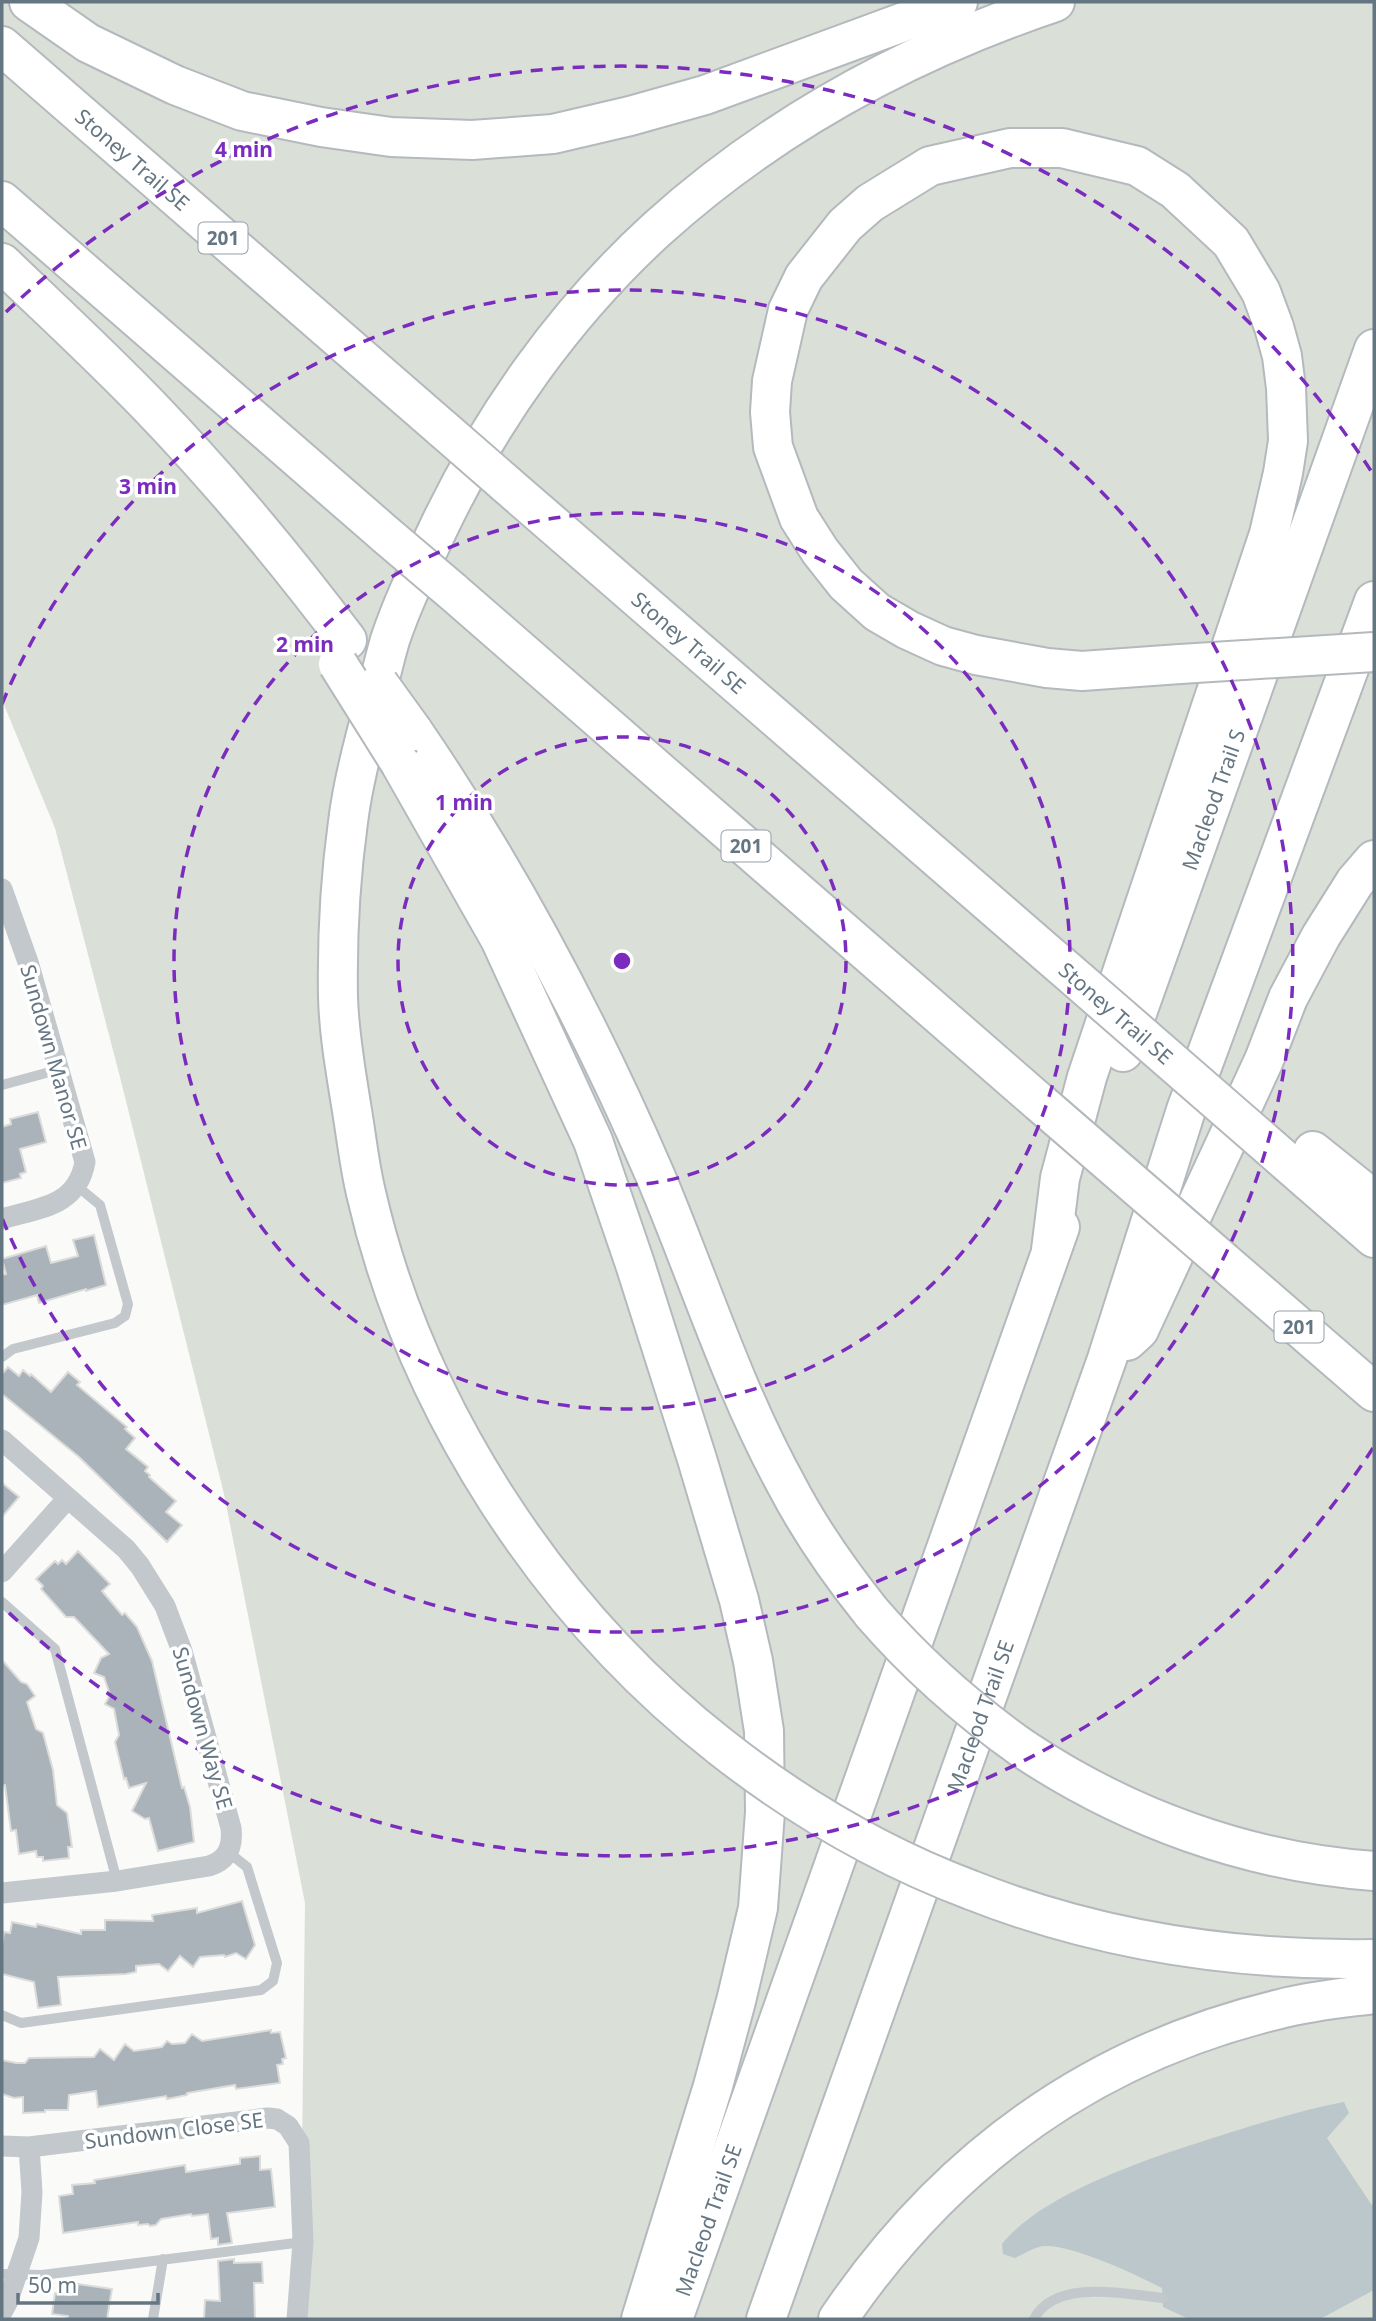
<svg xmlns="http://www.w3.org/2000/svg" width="1376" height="2321" viewBox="0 0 1376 2321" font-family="'Noto Sans',sans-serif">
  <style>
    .green { fill: #dadfd7 }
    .water { fill: #bbc7cb }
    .building { fill: #aab3b9; stroke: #dcdcda; stroke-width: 2 }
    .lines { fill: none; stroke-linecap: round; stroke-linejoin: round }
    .motorway-casing { stroke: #b4b9bd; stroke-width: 42 }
    .service { stroke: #c3c8cc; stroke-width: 10 }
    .minor { stroke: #c3c8cc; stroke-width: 21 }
    .motorway { stroke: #fff; stroke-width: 38 }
    .motorway-bridge-casing { stroke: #b4b9bd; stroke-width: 42; stroke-linecap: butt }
    .motorway-bridge { stroke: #fff; stroke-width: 38 }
    .ring { fill: none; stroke: #7b2cbf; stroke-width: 3.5; stroke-dasharray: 12 9 }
    .labels { text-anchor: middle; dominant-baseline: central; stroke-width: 7; stroke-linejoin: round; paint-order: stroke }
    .shield { fill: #fff; stroke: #939fa8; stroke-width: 2 }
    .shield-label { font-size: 19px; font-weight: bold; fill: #657683 }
    .street-label { font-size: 21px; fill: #657683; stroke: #fff }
    .centre { fill: #7b2cbf; stroke: #fff; stroke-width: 3.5 }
    .ring-label { font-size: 21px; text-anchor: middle; font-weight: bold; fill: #7b2cbf; stroke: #fff; stroke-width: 7; stroke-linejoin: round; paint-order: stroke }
  </style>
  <rect width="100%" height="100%" fill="#fafaf8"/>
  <path class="green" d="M2,2H1374V2319H300L305,1903L224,1494L120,1077L55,828L2,700Z"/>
  <path class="water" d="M1344,2102L1349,2113L1327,2138L1371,2204L1374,2205V2290L1320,2319H1189L1163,2307L1162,2288C1137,2275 1073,2245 1045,2246C1036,2246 1024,2254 1015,2258L1003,2254L1002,2244C1046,2189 1168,2152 1235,2131C1271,2120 1307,2109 1344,2102Z"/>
  <path class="building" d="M38,1112L46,1142L20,1149L26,1172L20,1174L21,1178L2,1183V1127L11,1124L10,1119Z
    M94,1235L106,1285L86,1291V1289L39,1303L37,1295L2,1305V1275L6,1274L2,1259L46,1246L51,1263L78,1256L73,1240Z
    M8,1367L19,1376L23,1370L30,1376L31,1374L51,1392L68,1372L80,1382L77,1385L127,1427L125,1429L135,1438L126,1449L148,1467L145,1471L150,1475L149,1477L176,1501L166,1512L182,1525L167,1542L79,1457L2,1394V1374Z
    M2,1483L19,1497L2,1517Z
    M78,1551L110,1584L102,1591L122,1615L125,1613L137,1627L152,1661L182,1788L184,1787L190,1807L194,1842L158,1851L149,1818L145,1819L132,1811L146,1783L129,1788L126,1778L124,1779L115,1742L119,1735L114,1709L105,1704L110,1695L104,1677L94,1673L101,1658L109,1654L74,1617H66L41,1589L43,1586L36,1579L55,1561L58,1564L62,1560L66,1564Z
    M2,1660L21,1682L27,1684L35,1696L27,1702L36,1729L43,1733L53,1770L57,1805L67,1813L72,1847H68L69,1858L43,1861V1857H37L36,1851L19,1854L16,1830L11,1831L5,1785L2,1786Z
    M242,1901L255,1945L246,1959L236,1953L225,1957L224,1955L200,1957L193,1967L180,1956L168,1971L159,1964L136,1966V1972L126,1974L58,1977L61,2005L38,2008L34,1982L2,1974V1945L4,1932L10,1933L12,1922L36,1927L37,1924L81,1934V1930H105V1920L153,1921L152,1915L197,1908V1913Z
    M271,2030V2033L280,2032L286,2058L282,2059L283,2064L277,2065L280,2083L236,2089L235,2085L187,2093V2095L167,2099L166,2096L98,2107L96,2091L69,2095L68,2110H45V2112L23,2113V2097L14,2098L2,2094V2060L16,2063H25L29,2058L94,2057L100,2049L114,2060L125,2044L134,2051L162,2047L167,2041L172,2044L185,2043L192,2034L202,2041Z
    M260,2156V2170L271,2169L275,2207L227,2213L232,2243L218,2245V2238L211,2239L208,2214L192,2216L191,2214L161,2219L156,2225L150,2226L148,2224L138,2225V2222L63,2233L59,2196L73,2194L72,2185L95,2183L94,2180L185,2165L186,2172L240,2164V2158Z
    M234,2259V2263L262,2262L263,2283H254L255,2319H204L205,2300L220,2301L218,2261Z
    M78,2284L112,2289L107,2319H67L68,2316L52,2314L55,2293L71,2295V2292H77Z"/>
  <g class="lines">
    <defs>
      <g id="motorway">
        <path d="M29,2L88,43L175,85L242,111L321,127L391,137L472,140L553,134L630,116L705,95L958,2"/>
        <path id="s1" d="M2,46L444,430"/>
        <path d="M2,201L386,535"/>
        <path d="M2,263C52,311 103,358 151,408C221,481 286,559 347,640"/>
        <path id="s2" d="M506,484L1079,981"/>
        <path d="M452,591L1039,1102"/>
        <path d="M413,731C508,870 588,1020 655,1175C699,1279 733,1388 787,1486C811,1532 840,1573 872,1613"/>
        <path d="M400,763L500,939L593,1141L635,1264L697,1459L739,1600L753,1661L764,1731L765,1812L758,1908L736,2001L713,2086L641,2319"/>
        <path id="s3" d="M1123,1052L1374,349"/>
        <path d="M1272,1149L1374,1238"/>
        <path d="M1313,1151L1374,1200"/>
        <path d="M1051,1250L1060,1178L1087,1077L1269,534L1283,473L1288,441L1286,388L1282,356L1274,327L1261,292L1231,242L1175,190L1137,166L1062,148H1010L930,166L870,203L845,225L804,277L788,310L772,381L770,412L773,447L799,518L820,551L846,584L877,612L908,630L943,646L976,655L1047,668L1082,671L1180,664"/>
        <path d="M1224,1262L1374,1392"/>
        <path d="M1127,1341L1139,1330L1264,1060L1288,998L1321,936L1355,882L1374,860"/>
        <path d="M721,1747C548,1612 415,1407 366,1193C360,1168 357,1142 353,1117C347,1078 339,1037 338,997C337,939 340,880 348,822C353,782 364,742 374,704C379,682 384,661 390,640C403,601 421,565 438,529C491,417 566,312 657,229C772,125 910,51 1055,2"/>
        <path d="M1022,1748C1127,1818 1248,1862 1374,1871"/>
        <path d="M971,1890C1100,1941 1235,1961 1374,1959"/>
        <path id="s4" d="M673,2319L1060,1227"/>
        <path id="s5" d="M766,2319L1107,1359L1186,1110L1374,601"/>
        <path d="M838,2319C946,2160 1091,2054 1280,2009C1310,2001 1343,1998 1374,1994"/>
      </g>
    </defs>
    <use href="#motorway" class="motorway-casing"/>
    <path class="service" d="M2,1085L57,1070
      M2,1357L13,1349L115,1323L125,1316L128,1304L100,1205L77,1186
      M2,1602L55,1649L117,1881
      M2,2015L21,2023L261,1990L273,1981L277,1963L247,1867L228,1852
      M2,2274L42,2275L303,2242
      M153,2319L163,2259
      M1034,2319C1055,2278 1126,2294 1163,2298"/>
    <path class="minor" d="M2,889L28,962L85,1162C77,1207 38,1208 2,1219
      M2,1440L126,1549L140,1566L165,1606L182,1651L231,1828C233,1846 228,1860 209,1866L117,1881L2,1893
      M2,1572L68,1498
      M2,2146L29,2147L268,2118L277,2119L288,2126L299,2143L303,2242L297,2319
      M2,2312L7,2303L29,2238L32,2192L29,2147"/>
    <use href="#motorway" class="motorway"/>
    <defs>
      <path id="motorway-bridge" d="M444,430L506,484
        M386,535L452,591
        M338,664L400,763
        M1180,664L1374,652
        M379,684L413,731
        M1079,981L1272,1149
        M1039,1102L1224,1262
        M872,1613C917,1665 967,1709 1022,1748
        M721,1747C796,1806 881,1856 971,1890"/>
    </defs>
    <use href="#motorway-bridge" class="motorway-bridge-casing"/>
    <use href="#motorway-bridge" class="motorway-bridge"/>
  </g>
  <g class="ring">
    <circle cx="622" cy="961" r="224"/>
    <circle cx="622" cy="961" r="448"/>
    <path d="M2 704A671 671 0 1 1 2 1218"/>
    <path d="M1373 1448A895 895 0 0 1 6 1610M6 312A895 895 0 0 1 1373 474"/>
  </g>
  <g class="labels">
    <g class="shield">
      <rect x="198.5" y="222.5" width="49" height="31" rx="5"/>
      <rect x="721.5" y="830.5" width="49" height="31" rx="5"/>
      <rect x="1274.5" y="1311.5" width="49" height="31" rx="5"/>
    </g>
    <g class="shield-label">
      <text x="223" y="238">201</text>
      <text x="746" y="846">201</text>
      <text x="1299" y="1327">201</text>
    </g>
    <g class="street-label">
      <text stroke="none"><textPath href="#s1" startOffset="173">Stoney Trail SE</textPath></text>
      <text stroke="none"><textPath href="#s2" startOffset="242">Stoney Trail SE</textPath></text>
      <text stroke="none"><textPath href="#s3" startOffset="268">Macleod Trail S</textPath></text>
      <text transform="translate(1116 1013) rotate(41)">Stoney Trail SE</text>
      <text transform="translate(54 1057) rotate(74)">Sundown Manor SE</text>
      <text stroke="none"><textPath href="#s5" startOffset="640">Macleod Trail SE</textPath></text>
      <text transform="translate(203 1728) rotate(74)">Sundown Way SE</text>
      <text transform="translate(174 2130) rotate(-7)">Sundown Close SE</text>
      <text stroke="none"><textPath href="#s4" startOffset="105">Macleod Trail SE</textPath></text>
    </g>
  </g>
  <circle cx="622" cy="961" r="10" class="centre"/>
  <g class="ring-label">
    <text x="244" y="157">4 min</text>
    <text x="148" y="494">3 min</text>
    <text x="305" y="652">2 min</text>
    <text x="464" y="810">1 min</text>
  </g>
  <rect width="1376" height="2321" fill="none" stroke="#657683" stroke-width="7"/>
  <path d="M18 2293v10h140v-10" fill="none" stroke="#657683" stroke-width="3.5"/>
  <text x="28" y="2293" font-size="21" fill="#657683" stroke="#ffffff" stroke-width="5" paint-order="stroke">50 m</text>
</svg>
